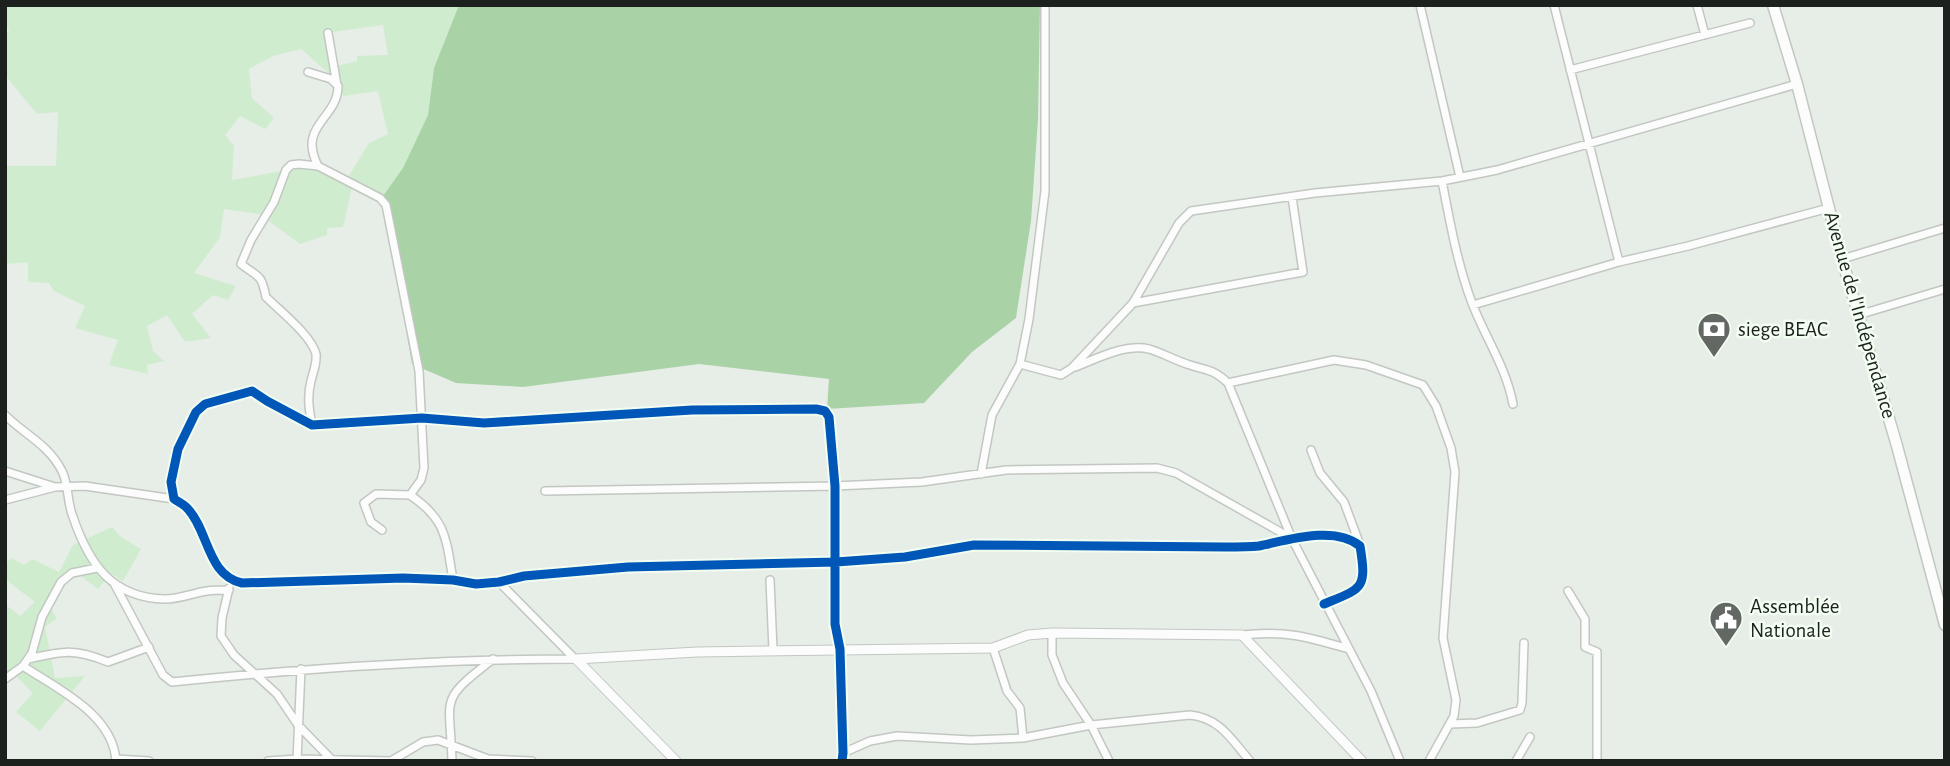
<svg xmlns="http://www.w3.org/2000/svg" width="1950" height="766" viewBox="0 0 1950 766" font-family="'Alegreya Sans',sans-serif">
  <style>
    .green { fill: #cfedce }
    .forest { fill: #a9d3a7 }
    .lines { fill: none; stroke-linecap: round; stroke-linejoin: round }
    .minor-casing { stroke: #c2c7c2; stroke-width: 10 }
    .tertiary-casing { stroke: #c2c7c2; stroke-width: 11 }
    .primary-casing { stroke: #c2c7c2; stroke-width: 13 }
    .minor { stroke: #fbfcfb; stroke-width: 7 }
    .tertiary { stroke: #fbfcfb; stroke-width: 9 }
    .primary { stroke: #fbfcfb; stroke-width: 10 }
    .cycleway-casing { stroke: #f2fef1; stroke-width: 13 }
    .cycleway { stroke: #0057b8; stroke-width: 9 }
    .labels { text-anchor: middle; dominant-baseline: central; stroke-width: 5; stroke-linejoin: round; paint-order: stroke }
    .street-label { font-size: 21px; fill: #1d211d; stroke: #f2fef1 }
    .poi-label { font-size: 21px; fill: #1d211d; stroke: #f2fef1; text-anchor: start }
  </style>
  <rect width="100%" height="100%" fill="#e7ede7"/>
  <path class="green" d="M5,5H459L434,68L428,115L403,168L383,196L348,177L369,143L388,134L378,91L343,96L337,66L357,61V56L388,55L383,25L325,33L333,77L301,49L273,56L249,69L252,98L274,118L265,129L240,116L225,135L234,146L232,180L310,166L352,187L343,227L327,228V235L300,244L259,214L224,209L220,237L194,273L236,286L228,300L213,295L192,314L211,338L185,342L167,315L147,326L153,351L164,361L147,365L148,374L109,365L118,340L75,328L85,306L54,291L49,283L28,282V262L5,264V166H56L58,112L37,114L5,75V34L9,31L5,21Z
    M112,527L121,537L141,549L123,581L111,573L98,589L74,571L48,605L57,618L45,627L55,678L85,676L40,731L16,712L33,693L13,673L5,681V604L20,616L35,602L5,579V564L11,558L24,565L32,559L59,572L73,545Z"/>
  <path class="forest" d="M459,5H1040L1038,119L1031,221L1016,318L972,352L924,403L827,409L829,379L699,364L523,387L456,383L412,364L383,196L403,168L428,115L434,68Z"/>
  <g class="lines">
    <defs>
      <path id="minor" d="M1420,5L1460,177
        M1554,5L1619,262
        M1697,5L1705,35
        M328,33L337,85
        M1570,70L1750,23
        M308,72L331,79L338,86C338,119 297,125 318,166L380,198L386,205L419,371L424,468L421,480L410,495C447,520 446,539 453,580
        M1442,181C1450,222 1457,263 1472,303C1485,337 1506,367 1513,404
        M1842,259L1945,228
        M1133,303L1303,272L1292,197
        M1473,305L1619,262L1688,246L1829,208
        M1858,315L1945,289
        M1020,364L1061,375L1072,368L1133,303L1179,223L1191,211L1315,193L1442,181L1497,170L1797,84
        M1075,367C1096,359 1126,343 1149,349C1163,353 1176,361 1190,365C1208,371 1213,369 1228,383L1292,539L1371,691L1400,761
        M1228,383L1334,360L1366,365L1423,385L1436,406L1451,448L1455,472L1443,638L1456,700L1454,716L1429,761
        M5,415C25,435 48,444 62,471C69,485 67,503 73,517C89,564 112,598 165,599C180,599 193,593 207,591C214,590 222,590 229,590
        M312,425C309,410 307,396 311,381C313,372 317,364 316,354C312,336 279,310 266,297C261,273 259,278 241,264L251,240L274,202L286,170L291,165L299,164L318,166
        M1311,450L1320,473L1344,502L1360,545
        M5,471L55,487L85,486L174,499
        M981,474L992,415L1020,364L1029,319L1045,191V5
        M545,491L835,486L922,482L1006,470L1157,468L1176,473L1291,538
        M5,500L55,487
        M382,530L371,522L364,503L376,494L410,495
        M770,580L773,650
        M499,582L575,659
        M115,585L163,675L172,682C306,668 441,659 576,659
        M229,588L222,618L221,636L234,655L277,694L298,725L332,760
        M1568,591L1585,619V647L1597,652V761
        M1052,633V655L1063,683L1091,725L1109,761
        M1242,635C1285,630 1308,637 1349,649
        M993,648L1007,691L1020,708L1023,738
        M28,659C63,651 74,648 108,662L149,647
        M23,666C57,689 113,714 116,761
        M5,679L23,666L32,653L42,617L61,582L72,573L97,568
        M1450,724L1477,723L1520,710L1522,703L1524,643
        M843,753L870,741L897,736L971,740L1023,738L1091,725L1190,715C1220,718 1231,739 1250,761
        M116,759L149,761
        M268,761L297,759L391,761L423,742L438,740L488,759L532,761
        M297,761L301,669
        M452,761C450,695 438,702 493,659
        M842,761L843,753L840,649L835,624V486L829,417L825,411L816,409L692,410L484,423L422,418L312,425L267,401L252,391L205,404L196,412L178,449L171,482L174,499C179,502 185,505 188,509C209,532 207,575 242,583L403,578L453,580L476,584L499,582L524,576L628,567L836,562L905,557L974,545L1225,547C1236,547 1248,547 1259,546C1288,540 1335,525 1360,546C1367,589 1363,588 1324,604
        M1516,761L1530,737"/>
      <path id="tertiary" d="M576,659L697,652L993,648L1028,635L1052,633L1242,635L1362,761
        M576,659L676,761"/>
      <path id="primary" d="M1773,5L1797,84L1842,259L1897,446L1945,625"/>
    </defs>
    <use href="#minor" class="minor-casing"/>
    <use href="#tertiary" class="tertiary-casing"/>
    <use href="#primary" class="primary-casing"/>
    <use href="#minor" class="minor"/>
    <use href="#tertiary" class="tertiary"/>
    <use href="#primary" class="primary"/>
    <defs>
      <path id="cycleway" d="M842,761L843,753L840,649L835,624V486L829,417L825,411L816,409L692,410L484,423L422,418L312,425L267,401L252,391L205,404L196,412L178,449L171,482L174,499C179,502 185,505 188,509C209,532 207,575 242,583L403,578L453,580L476,584L499,582L524,576L628,567L836,562L905,557L974,545L1225,547C1236,547 1248,547 1259,546C1288,540 1335,525 1360,546C1367,589 1363,588 1324,604"/>
    </defs>
    <use href="#cycleway" class="cycleway-casing"/>
    <use href="#cycleway" class="cycleway"/>
  </g>
  <defs>
    <symbol id="bank-pin" viewBox="-11 -11 22 30"><path d="M0 17L-7.5 6A9.5 9.5 0 1 1 7.5 6Z" fill="#646864" stroke="#f2fef1"/><path d="M-6-4H6V4H-6ZM0-2.3a2.3 2.3 0 1 0 0 4.6a2.3 2.3 0 1 0 0-4.6Z" fill="#fff"/></symbol>
    <symbol id="civic-pin" viewBox="-11 -11 22 30"><path d="M0 17L-7.5 6A9.5 9.5 0 1 1 7.5 6Z" fill="#646864" stroke="#f2fef1"/><path d="M-.6-6.5H3V-4.5H.6V-3L4-1V1h2V6H-6V1h2V-1L-.6-3ZM-1.2 2.5V6h2.4V2.5Z" fill="#fff"/></symbol>
  </defs>
  <g fill-rule="evenodd">
    <use href="#bank-pin" x="1695" y="310" width="38" height="52"/>
    <use href="#civic-pin" x="1707" y="599" width="38" height="52"/>
  </g>
  <g class="labels">
    <g class="street-label">
      <text transform="translate(1860 315) rotate(74)">Avenue de l'Indépendance</text>
    </g>
    <g class="poi-label">
      <text x="1738" y="329">siege BEAC</text>
      <text x="1750" y="606">Assemblée<tspan x="1750" dy="24">Nationale</tspan></text>
    </g>
  </g>
  <rect width="1950" height="766" fill="none" stroke="#1d211d" stroke-width="14"/>
</svg>
